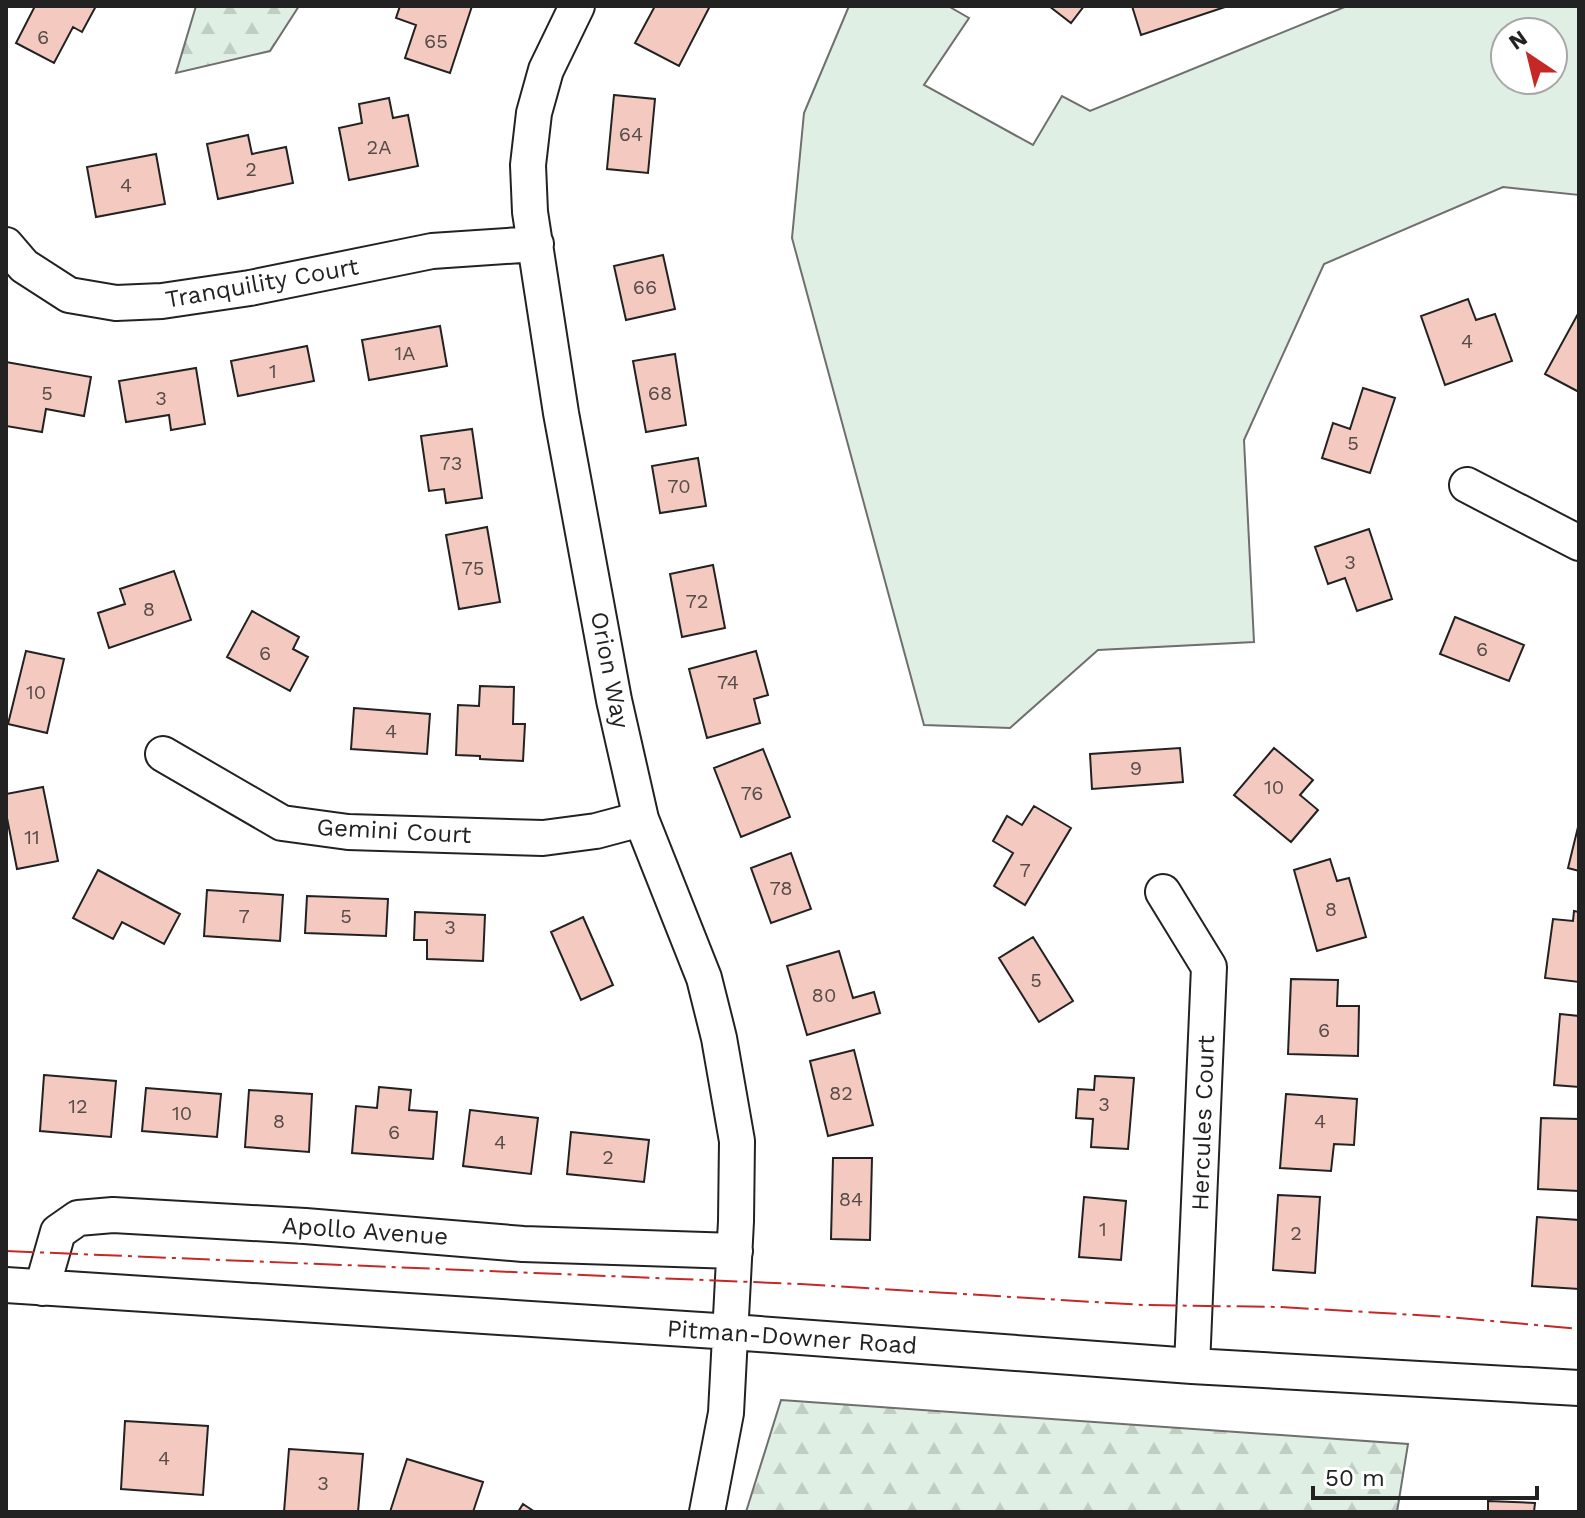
<svg xmlns="http://www.w3.org/2000/svg" width="1585" height="1518" viewBox="0 0 1585 1518" font-family="'Work Sans',sans-serif">
  <style>
    .green { fill: #e0efe3; stroke: #6f6f6f; stroke-width: 2; fill-rule: evenodd }
    .forest { fill: url(#forest-firs); stroke: #6f6f6f; stroke-width: 2 }
    .building { fill: #f3c9c0; stroke: #222; stroke-width: 2 }
    .lines { fill: none; stroke-linecap: round; stroke-linejoin: round }
    .minor-casing { stroke: #222; stroke-width: 38 }
    .minor { stroke: #fff; stroke-width: 34 }
    .power { stroke: #c62828; stroke-width: 2; stroke-dasharray: 28 6 4 6; stroke-linecap: butt }
    .labels { text-anchor: middle; dominant-baseline: central; stroke-width: 6; stroke-linejoin: round; paint-order: stroke }
    .number-label { font-size: 20px; fill: #564c4a }
    .street-label { font-size: 24px; fill: #222; stroke: #fff }
  </style>
  <defs>
    <pattern id="forest-firs" width="22" height="20" patternUnits="userSpaceOnUse" patternTransform="scale(2)"><rect width="22" height="20" fill="#e0efe3"/><path d="M5 1l3.5 6h-7zM16 11l3.5 6h-7z" fill="#c0cdc2"/></pattern>
  </defs>
  <rect width="100%" height="100%" fill="#fff"/>
  <path class="green" d="M849,6H948L969,18L924,85L1033,145L1062,96L1090,111L1347,6H1579V195L1503,187L1324,264L1244,440L1254,642L1098,650L1010,728L924,725L792,238L804,113ZM1505,32H1553V80H1505Z"/>
  <path class="forest" d="M196,6H299L270,51L176,73Z
    M781,1400L1408,1444L1397,1512H746Z"/>
  <path class="building" d="M35,6H96L82,32L73,27L54,63L16,43Z
    M400,6H472L450,73L405,58L416,25L396,18Z
    M655,6H710L679,66L635,43Z
    M1049,6H1084L1071,23Z
    M1132,6H1228L1141,35Z
    M614,95L655,99L648,173L607,169Z
    M389,98L393,118L408,115L418,166L349,180L339,128L362,123L359,104Z
    M248,135L252,154L286,147L293,183L218,199L207,144Z
    M156,154L165,204L96,217L87,167Z
    M663,255L675,309L626,320L614,266Z
    M1468,299L1476,320L1495,314L1512,361L1445,385L1421,316Z
    M1579,312V392L1545,374Z
    M440,326L447,366L369,380L362,340Z
    M307,346L314,381L238,396L231,361Z
    M675,354L686,425L646,432L633,361Z
    M6,362L91,377L84,416L46,409L42,432L6,426Z
    M196,368L205,424L171,430L169,415L126,422L119,381Z
    M1363,388L1395,398L1370,473L1322,458L1333,423L1350,429Z
    M472,429L482,498L446,503L444,489L429,491L421,436Z
    M698,458L706,506L660,513L652,466Z
    M487,527L500,602L459,609L446,535Z
    M1369,529L1392,599L1357,611L1345,578L1328,584L1315,547Z
    M713,565L725,628L682,637L670,574Z
    M174,571L191,620L109,648L98,613L125,604L120,589Z
    M252,611L299,637L293,649L308,657L290,691L227,657Z
    M1455,617L1524,645L1509,681L1440,654Z
    M26,651L64,659L47,733L8,724Z
    M756,651L768,695L754,699L760,723L707,738L689,669Z
    M480,686L514,687L513,724H525L523,761L480,759V756L456,755L458,705L479,706Z
    M354,708L430,714L427,754L351,749Z
    M1180,748L1183,782L1092,789L1090,754Z
    M1274,748L1313,780L1300,795L1318,810L1291,842L1234,795Z
    M763,749L790,817L741,837L714,768Z
    M43,787L58,861L17,869L6,813V794Z
    M1034,806L1071,828L1025,905L994,886L1013,853L993,841L1007,816L1022,825Z
    M1579,823V871L1568,868Z
    M791,853L811,909L771,923L751,868Z
    M1330,859L1337,881L1349,878L1366,937L1317,951L1294,870Z
    M98,870L180,914L164,944L122,922L113,939L73,918Z
    M207,890L283,895L280,941L204,936Z
    M307,896L388,899L386,936L305,933Z
    M1574,911L1579,912V982L1545,978L1553,919L1573,921Z
    M415,912L485,915L483,961L427,959V940H414Z
    M583,917L613,985L581,1000L551,932Z
    M1033,937L1073,1001L1039,1022L999,958Z
    M839,951L853,998L874,992L880,1013L807,1035L787,966Z
    M1291,979L1338,980L1337,1006H1359L1358,1056L1288,1054Z
    M1560,1014L1579,1016V1087L1554,1085Z
    M854,1050L873,1125L828,1136L810,1061Z
    M44,1075L116,1081L111,1137L40,1131Z
    M1095,1076L1134,1078L1128,1149L1091,1147L1093,1119L1076,1118L1078,1089L1094,1090Z
    M379,1087L411,1090L409,1110L437,1112L433,1159L352,1153L356,1106L377,1108Z
    M146,1088L221,1094L217,1137L142,1131Z
    M249,1090L312,1094L309,1152L245,1147Z
    M1286,1094L1357,1099L1354,1145L1334,1144L1331,1171L1280,1168Z
    M470,1110L538,1118L531,1174L463,1166Z
    M1541,1118L1579,1119V1191L1538,1189Z
    M571,1132L649,1140L644,1182L567,1174Z
    M833,1158H872L870,1240L831,1239Z
    M1278,1195L1320,1197L1315,1273L1273,1270Z
    M1084,1197L1126,1201L1121,1260L1079,1257Z
    M1537,1217L1579,1220V1289L1532,1286Z
    M125,1421L208,1426L203,1495L121,1489Z
    M289,1449L363,1454L358,1512H284Z
    M407,1459L483,1482L473,1512H390Z
    M1488,1501L1535,1503L1534,1512H1488Z
    M523,1504L535,1512H518Z"/>
  <g class="lines">
    <defs>
      <path id="minor" d="M577,6L546,70L534,113L528,165L530,212L561,413L614,700L641,819L704,978L719,1038L737,1141L736,1221L726,1413L707,1512
        M6,245L24,266L69,295L116,303L162,301L250,288L432,251L536,244
        M1467,485L1579,543
        M163,754L282,823L348,832L543,838L596,831L641,819
        M1163,892L1209,967L1192,1366
        M6,1285L732,1332L1192,1366L1579,1388
        M42,1288L58,1232L78,1218L113,1215L305,1226L523,1244L735,1251"/>
    </defs>
    <use href="#minor" class="minor-casing"/>
    <use href="#minor" class="minor"/>
    <path class="power" d="M6,1251L800,1284L1143,1305L1281,1307L1449,1317L1579,1329"/>
  </g>
  <g class="labels">
    <g class="number-label">
      <text x="43" y="37">6</text>
      <text x="436" y="41">65</text>
      <text x="631" y="134">64</text>
      <text x="379" y="147">2A</text>
      <text x="251" y="169">2</text>
      <text x="126" y="185">4</text>
      <text x="645" y="287">66</text>
      <text x="1467" y="341">4</text>
      <text x="405" y="353">1A</text>
      <text x="273" y="371">1</text>
      <text x="47" y="393">5</text>
      <text x="660" y="393">68</text>
      <text x="161" y="398">3</text>
      <text x="1353" y="443">5</text>
      <text x="451" y="463">73</text>
      <text x="679" y="486">70</text>
      <text x="1350" y="562">3</text>
      <text x="473" y="568">75</text>
      <text x="697" y="601">72</text>
      <text x="149" y="609">8</text>
      <text x="1482" y="649">6</text>
      <text x="265" y="653">6</text>
      <text x="728" y="682">74</text>
      <text x="36" y="692">10</text>
      <text x="391" y="731">4</text>
      <text x="1136" y="768">9</text>
      <text x="1274" y="787">10</text>
      <text x="752" y="793">76</text>
      <text x="32" y="837">11</text>
      <text x="1025" y="870">7</text>
      <text x="781" y="888">78</text>
      <text x="1331" y="909">8</text>
      <text x="244" y="916">7</text>
      <text x="346" y="916">5</text>
      <text x="450" y="927">3</text>
      <text x="1036" y="980">5</text>
      <text x="824" y="995">80</text>
      <text x="1324" y="1030">6</text>
      <text x="841" y="1093">82</text>
      <text x="1104" y="1104">3</text>
      <text x="78" y="1106">12</text>
      <text x="182" y="1113">10</text>
      <text x="279" y="1121">8</text>
      <text x="1320" y="1121">4</text>
      <text x="394" y="1132">6</text>
      <text x="500" y="1142">4</text>
      <text x="608" y="1157">2</text>
      <text x="851" y="1199">84</text>
      <text x="1103" y="1229">1</text>
      <text x="1296" y="1233">2</text>
      <text x="164" y="1458">4</text>
      <text x="323" y="1483">3</text>
    </g>
    <g class="street-label">
      <text transform="translate(262 283) rotate(-10)">Tranquility Court</text>
      <text transform="translate(610 670) rotate(79)">Orion Way</text>
      <text transform="translate(394 831) rotate(3)">Gemini Court</text>
      <text transform="translate(1203 1123) rotate(-88)">Hercules Court</text>
      <text transform="translate(365 1231) rotate(4)">Apollo Avenue</text>
      <text transform="translate(792 1337) rotate(4)">Pitman-Downer Road</text>
    </g>
  </g>
  <rect width="1585" height="1518" fill="none" stroke="#222222" stroke-width="16"/>
  <g transform="translate(1529 56) rotate(325)"><circle r="38" fill="#ffffff" stroke="#a7a7a7" stroke-width="2"/>
  <path d="M0-6L14 30L0 20L-14 30Z" fill="#c62828"/>
  <text y="-12" font-size="22" font-weight="bold" text-anchor="middle" fill="#222222">N</text>
  </g>
  <path d="M1313 1486v12h224v-12" fill="none" stroke="#222222" stroke-width="4"/>
  <text x="1325" y="1486" font-size="24" fill="#222222" stroke="#ffffff" stroke-width="6" paint-order="stroke">50 m</text>
</svg>
